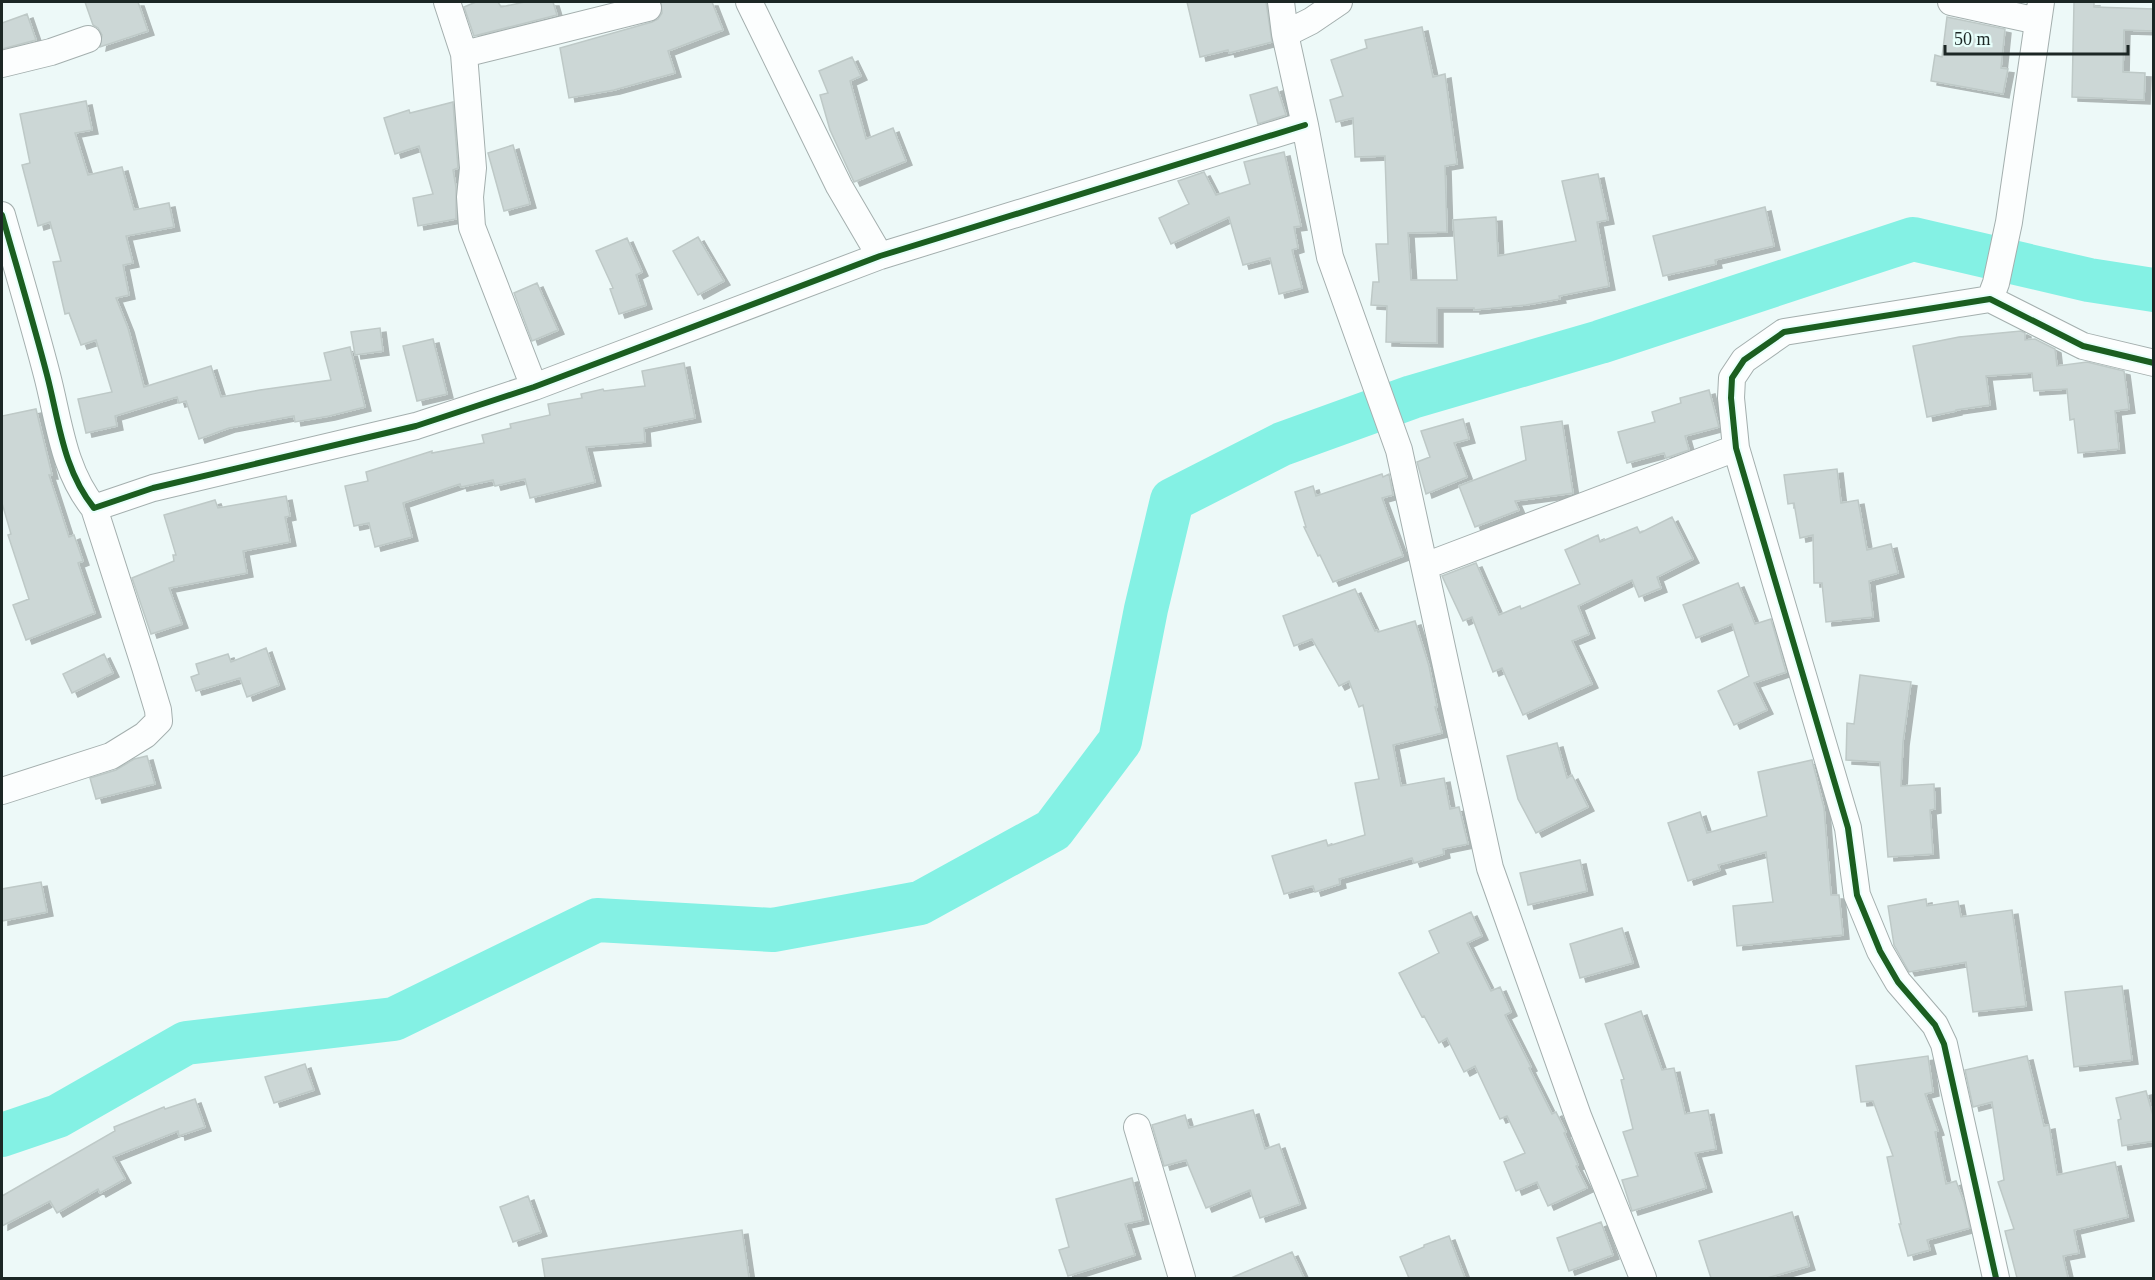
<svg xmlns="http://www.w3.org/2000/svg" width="2155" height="1280" viewBox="0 0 2155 1280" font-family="'Times New Roman',serif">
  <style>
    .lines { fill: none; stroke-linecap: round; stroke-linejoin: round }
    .river { stroke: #84f1e4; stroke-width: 44 }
    .building { fill: #ccd7d6; stroke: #bec9c7; stroke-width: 1.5; filter: url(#shadow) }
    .minor-casing { stroke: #a4afae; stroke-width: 28 }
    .minor { stroke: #fcfefe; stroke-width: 26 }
    .cycleway-casing { stroke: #e7fffb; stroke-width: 10 }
    .cycleway { stroke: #1b5e20; stroke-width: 6 }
  </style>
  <defs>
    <filter id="shadow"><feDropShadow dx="6" dy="4" stdDeviation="0" flood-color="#0004"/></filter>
  </defs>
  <rect width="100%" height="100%" fill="#edf9f8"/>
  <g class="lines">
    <path class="river" d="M2,1135L58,1116L186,1043L394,1019L597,920L773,930L920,903L1053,830L1120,741L1146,609L1172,500L1282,444L1412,397L1600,342L1913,239L2089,280L2154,290"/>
  </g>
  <path class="building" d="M85,2H138L148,31L100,47L102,35L98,28L93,25Z
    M476,2H498L501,7L525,2H553L557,15L474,36L464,7Z
    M661,2H712L723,30L668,51L675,73L614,90L569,98L560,48L652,22L658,19L662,13Z
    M1187,2H1266L1272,42L1229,53L1228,50L1200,57Z
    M2074,2H2094V7L2154,9V31L2124,30L2123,72L2145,73L2144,100L2072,97Z
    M27,14L36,40L2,49V23Z
    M1947,17L2005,29L2001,68L2008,69L2003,94L1931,81L1935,55L1942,57Z
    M1422,27L1433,77L1445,74L1457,164L1445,166L1447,232L1408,233L1411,280H1457L1453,220L1496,217L1498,256L1576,241L1562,181L1598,174L1608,220L1597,222L1609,286L1559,296L1560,299L1526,305L1474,310V308H1437V343L1386,342L1387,306L1371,305L1373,282H1379L1376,244H1388L1385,156L1355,157L1353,118L1336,122L1330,100L1343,96L1331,60L1367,48L1365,40Z
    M852,57L861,76L850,81L866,139L893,128L906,161L854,182L830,130L820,95L828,93L819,71Z
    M1277,87L1286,115L1258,124L1250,95Z
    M86,101L92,130L75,133L88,175L122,167L134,210L169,203L174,227L126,236L133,263L123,265L129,295L116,298L128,328L144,387L211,366L221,397L260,390L331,380L324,353L350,347L365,407L329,416L295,422L294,416L229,428L199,439L186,401L179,403L177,397L115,416L117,426L86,433L78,399L112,392L96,340L81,345L69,313L65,314L53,262L61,261L50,222L38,226L22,165L30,163L20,114Z
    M453,102L458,168L453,170L456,187V219L418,226L413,198L433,194L419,146L395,154L384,118L409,110L410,113Z
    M513,145L530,204L504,211L488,153Z
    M1284,152L1301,226L1294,227L1298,248L1292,250L1302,288L1279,294L1270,258L1243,265L1229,217L1171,244L1159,218L1189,204L1178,181L1204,172L1216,195L1250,184L1244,162Z
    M1765,207L1774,246L1715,260L1716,264L1663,276L1653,236Z
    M698,237L724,281L698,295L673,251Z
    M627,238L642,272L636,275L646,305L619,314L610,289L613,288L596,251Z
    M537,283L558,330L532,341L514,293Z
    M380,328L383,351L355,355L351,332Z
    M2021,331L2025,333V340L2035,339L2055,349L2057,366L2087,362L2124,371L2129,409L2115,411L2119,449L2078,453L2074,419L2070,420L2067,389L2034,391L2032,373L1986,376L1990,405L1956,410V411L1927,417L1913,346L1959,337Z
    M433,339L447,394L417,401L403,346Z
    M684,363L695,418L644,428L645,442L586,447L595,482L530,498L525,479L495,486L493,480L461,487L460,484L403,503L412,537L375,547L369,523L354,526L345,486L368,481L366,472L432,451V453L484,443L482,435L511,428L510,424L550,415L548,404L582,398L581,394L603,389L604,391L645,386L642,371Z
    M1709,390L1719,427L1685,436L1689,450L1666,458L1664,453L1627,463L1618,432L1655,422L1652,412L1681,403L1680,398Z
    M36,409L52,475H49L69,537L74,535L83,561L78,563L95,613L26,640L13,605L29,599L8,535L11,534L2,503V416Z
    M1463,419L1469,439L1454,443L1467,477L1426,494L1417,462L1430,457L1421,431Z
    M1562,421L1573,493L1515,501L1519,510L1475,527L1459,486L1526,460L1521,427Z
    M1837,469L1841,503L1858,500L1867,550L1891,544L1898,573L1869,581L1873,617L1826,622L1822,583H1814L1813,535L1800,538L1794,503L1788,504L1784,475Z
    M1382,474L1383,477L1389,474L1393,495L1382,498L1403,556L1333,582L1320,555L1318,556L1304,527H1306L1295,492L1313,486L1316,496Z
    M286,496L290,516L285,517L290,542L243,551L247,573L169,588L182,624L151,634L132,578L174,561L173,555H176L164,515L215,500L218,508Z
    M1672,517L1693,559L1657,577L1661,588L1639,597L1632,580L1578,606L1589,634L1572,641L1592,684L1523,715L1502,668L1493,672L1472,617L1463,621L1442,576L1476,563L1499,615L1520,606L1521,609L1580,584L1565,550L1598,535L1600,542L1637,527L1640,533Z
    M1738,583L1755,624L1771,619L1786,672L1754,683L1767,710L1734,725L1718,691L1749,676L1732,624L1696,638L1683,605Z
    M1355,589L1375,631L1377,630L1378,632L1415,621L1429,666L1437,707H1435L1442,733L1393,745L1401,786L1444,778L1450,809L1459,807L1468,844L1443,849L1444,854L1414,863L1412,858L1339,879L1340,884L1315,892L1313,886L1284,894L1272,856L1326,840L1328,846L1365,835L1355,783L1379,779L1363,705L1359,707L1349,681L1339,686L1312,639L1294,646L1283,616Z
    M266,648L279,685L247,697L240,678L196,691L191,677L199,674L196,664L228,654L231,662Z
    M104,654L113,673L72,693L63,674Z
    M1860,675L1911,682L1903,742L1901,786L1934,784L1935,809L1930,810L1933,854L1888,857L1880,762L1846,760L1847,723L1854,724Z
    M1557,743L1567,778L1572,775L1588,807L1536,833L1518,799L1507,756Z
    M147,756L155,784L96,799L90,778L116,770L134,759Z
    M1812,760L1824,808L1831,895H1839L1843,935L1737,946L1733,906L1773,902L1766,852L1718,865L1720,870L1688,881L1668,823L1700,812L1707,833L1767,816L1758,772Z
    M1580,860L1587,891L1528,905L1520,873Z
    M41,882L47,912L2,921V889Z
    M1926,899L1927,906L1958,901L1961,917L2012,910L2026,1006L1973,1012L1966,962L1909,972L1894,945L1888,906Z
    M1471,912L1482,936L1467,943L1491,991L1500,987L1511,1012L1505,1015L1531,1067L1529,1068L1552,1114L1556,1112L1566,1132L1564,1133L1578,1165L1576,1166L1587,1188L1548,1206L1537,1182L1516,1191L1504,1162L1525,1153L1507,1116L1500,1119L1475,1066L1464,1072L1447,1038L1439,1043L1424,1016L1422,1017L1399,973L1439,953L1429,931Z
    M1622,928L1633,963L1580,978L1570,944Z
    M2122,986L2132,1060L2074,1067L2065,992Z
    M1641,1011L1662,1070L1674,1068L1685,1114L1708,1110L1716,1149L1695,1153L1706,1188L1632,1211L1622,1180L1638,1176L1623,1132L1633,1129L1621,1080L1624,1079L1605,1024Z
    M1928,1056L1933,1092L1925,1094L1938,1131L1935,1132L1946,1184L1956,1181L1964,1202L1970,1228L1927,1240L1930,1250L1908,1256L1899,1224H1901L1887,1157L1893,1156L1873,1101L1861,1102L1856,1066Z
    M2027,1056L2044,1126L2049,1125L2057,1175L2115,1162L2128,1217L2074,1230L2079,1253L2063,1256L2068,1278H2017L2005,1231L2014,1229L1998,1182L2004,1180L1992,1102L1973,1107L1965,1070Z
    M305,1064L314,1090L274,1103L265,1077Z
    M2146,1091L2154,1119V1141L2122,1146L2118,1120L2121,1119L2116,1098Z
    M195,1099L205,1127L179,1136L178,1131L113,1157L125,1179L100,1193L98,1189L57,1213L50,1201L2,1226V1196L115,1131L114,1127L164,1107L165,1109Z
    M1253,1110L1265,1149L1279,1144L1300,1204L1260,1218L1250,1190L1206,1208L1186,1160L1164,1166L1152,1125L1185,1115L1189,1128Z
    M1132,1178L1143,1220L1125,1224L1135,1255L1068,1276L1059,1250L1069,1247L1056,1199Z
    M528,1196L541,1232L513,1242L500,1207Z
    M1792,1212L1809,1266L1767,1278H1711L1699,1241Z
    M1601,1222L1613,1255L1569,1271L1557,1238Z
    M742,1230L749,1278H545L542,1259Z
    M1449,1236L1465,1278H1409L1400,1257L1424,1247V1245Z
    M1292,1252L1304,1278H1231Z"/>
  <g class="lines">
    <defs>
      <path id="minor" d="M447,2L464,54L473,168L470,197L472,227L534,387
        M749,2L839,186L880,256
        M1281,2L1285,34L1305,125L1330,257L1399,450L1490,868L1578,1116L1643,1278
        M1951,2L2038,21
        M1285,34L1311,21L1339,2
        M464,54L648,8
        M2,64L51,52L88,39
        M2,215C17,268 33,321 47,375C59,421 63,470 94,508L153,488L416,426L534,387L880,256L1305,125
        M1990,299L1996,283L2009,222L2041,2
        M1425,566L1736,448
        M2,791L111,756L145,735L159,721L158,710L145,667L94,508
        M1137,1127L1182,1278
        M1996,1278L1944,1044L1935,1025L1898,982L1880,951L1857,895L1848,828L1736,448L1731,398L1732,378L1744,360L1784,332L1990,299L2083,346L2154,363"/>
    </defs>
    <use href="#minor" class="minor-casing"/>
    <use href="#minor" class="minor"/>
    <defs>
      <path id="cycleway" d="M2,215C17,268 33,321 47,375C59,421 63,470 94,508L153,488L416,426L534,387L880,256L1305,125
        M1996,1278L1944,1044L1935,1025L1898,982L1880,951L1857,895L1848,828L1736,448L1731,398L1732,378L1744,360L1784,332L1990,299L2083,346L2154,363"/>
    </defs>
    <use href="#cycleway" class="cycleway-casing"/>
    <use href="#cycleway" class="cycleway"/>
  </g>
  <rect width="2155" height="1280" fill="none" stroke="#1c2725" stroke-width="6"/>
  <path d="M1945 45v9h183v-9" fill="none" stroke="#1c2725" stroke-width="3"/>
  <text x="1954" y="45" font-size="18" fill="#1c2725" stroke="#e7fffb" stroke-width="4.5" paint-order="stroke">50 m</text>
</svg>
